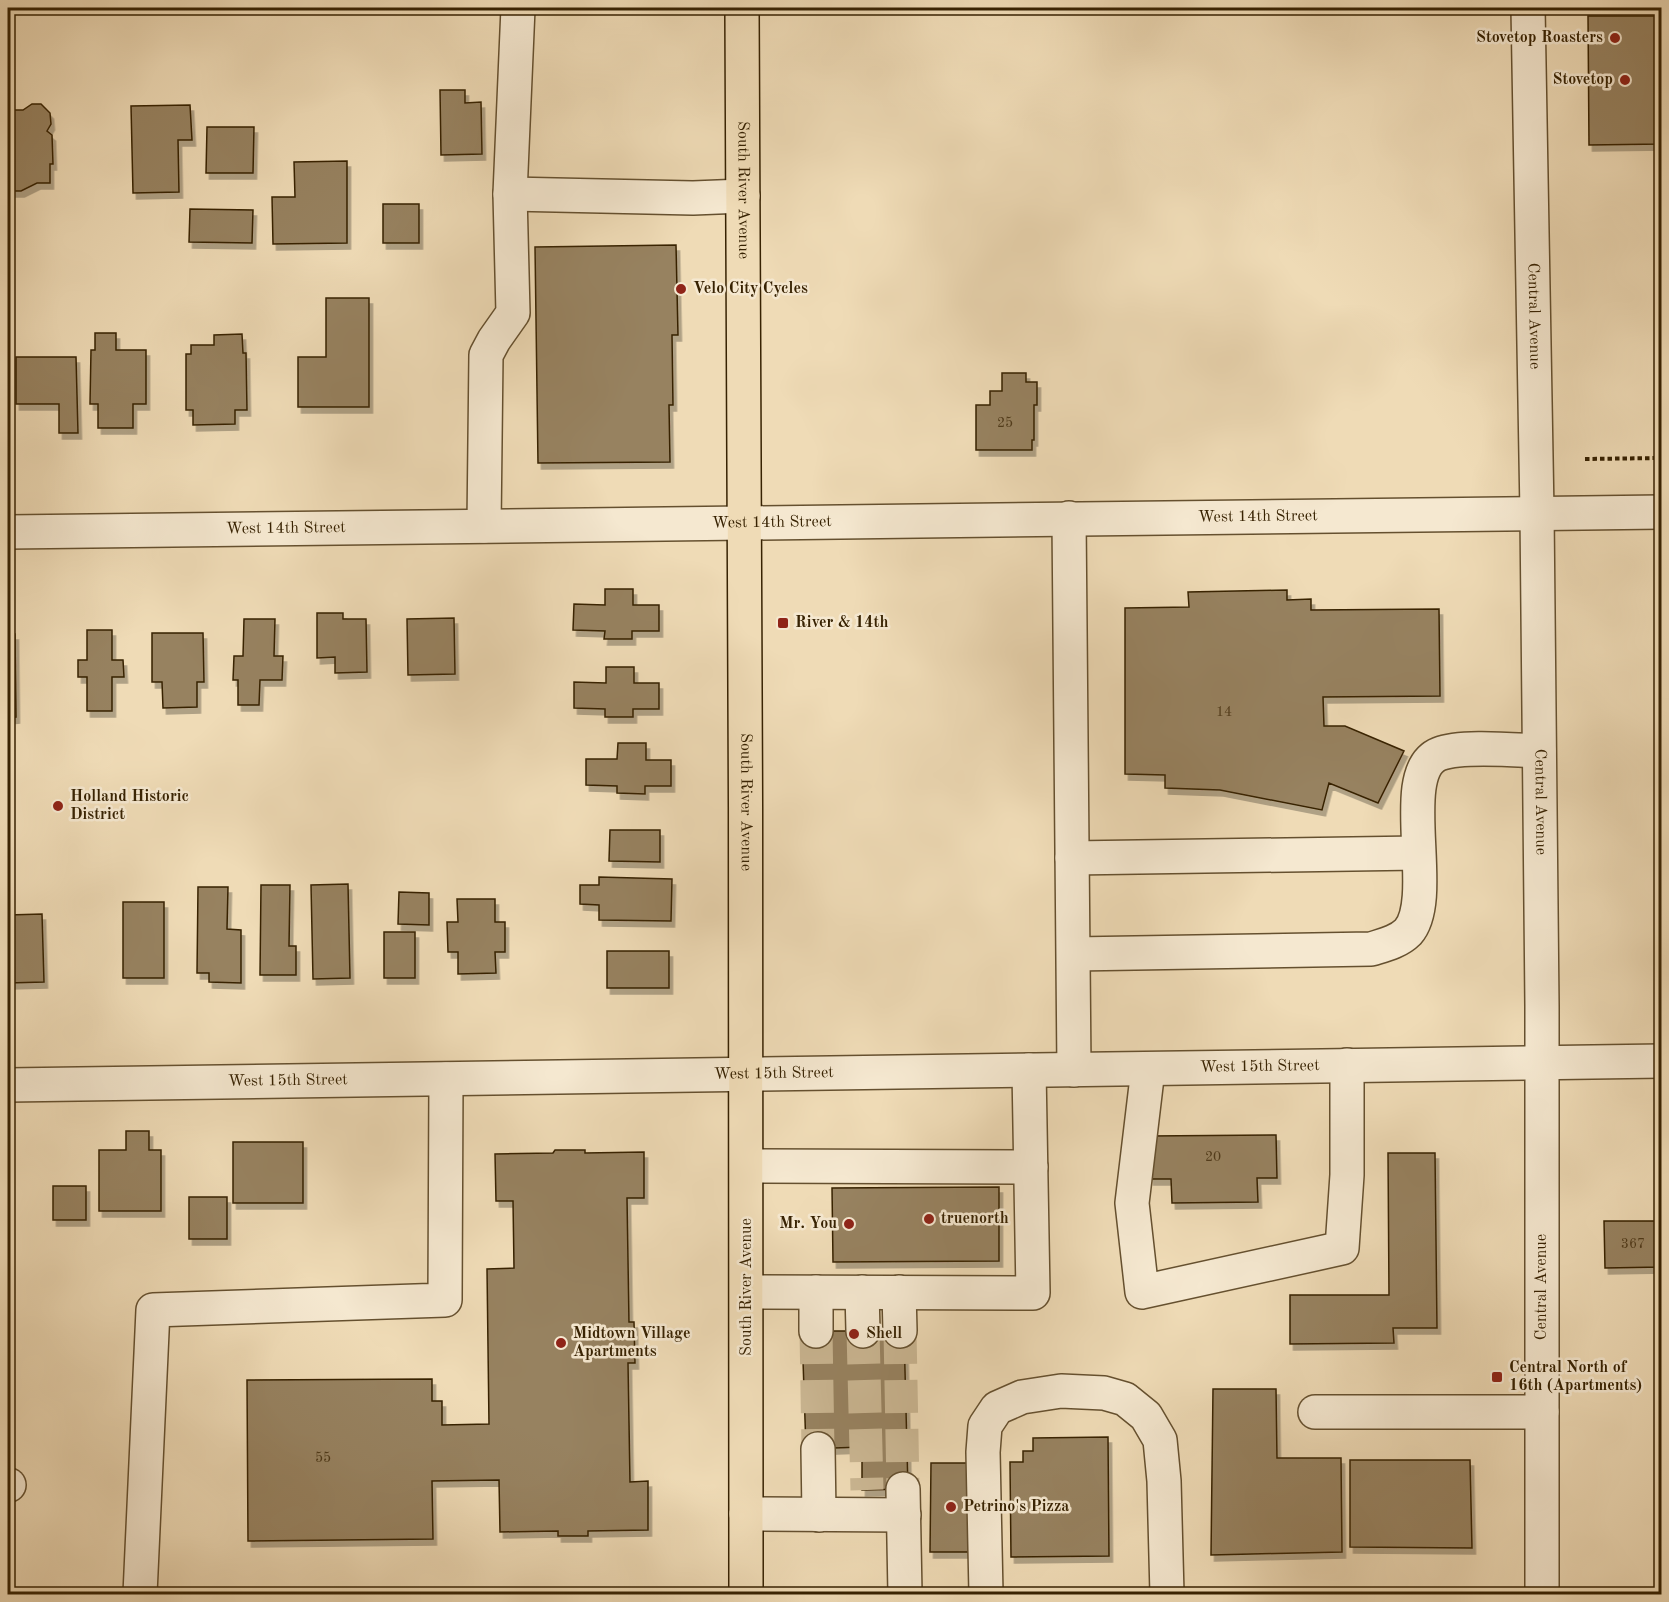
<svg xmlns="http://www.w3.org/2000/svg" width="1669" height="1602" viewBox="0 0 1669 1602" font-family="'Old Standard TT',serif">
  <style>
    .building { fill: #978260; stroke: #372202; stroke-width: 1.5; filter: url(#shadow) }
    .lines { fill: none; stroke-linecap: round; stroke-linejoin: round }
    .minor-tunnel { stroke: #cab692; stroke-width: 33; stroke-dasharray: 33 16; stroke-linecap: butt }
    .minor-casing { stroke: #65502f; stroke-width: 36 }
    .major-casing { stroke: #372202; stroke-width: 36 }
    .path { stroke: #372202; stroke-width: 4; stroke-dasharray: 4.5 3; stroke-linecap: butt }
    .minor { stroke: #f5e8d0; stroke-width: 33 }
    .major { stroke: #efdbb6; stroke-width: 33 }
    .poi-dot { fill: #8f2418; stroke: #f5e8d0; stroke-width: 2 }
    .labels { text-anchor: middle; dominant-baseline: central; stroke-width: 5; stroke-linejoin: round; paint-order: stroke }
    .number-label { font-size: 14px; fill: #4f3a1a }
    .poi-label { font-size: 16px; font-weight: bold; fill: #372202; stroke: #f5e8d0; text-anchor: start }
    .street-label { font-size: 16px; fill: #372202; stroke: #f5e8d0 }
  </style>
  <defs>
    <filter id="shadow"><feDropShadow dx="3.5" dy="6" stdDeviation="0" flood-color="#0004"/></filter>
  </defs>
  <rect width="100%" height="100%" fill="#efdbb6"/>
  <filter id="stains"><feTurbulence type="fractalNoise" baseFrequency=".00333" numOctaves="4"/><feColorMatrix values="0 0 0 0 .2 0 0 0 0 .09 0 0 0 0 .02 0 0 0 .5 -.17"/></filter>
  <radialGradient id="worn" r=".72"><stop offset=".6" stop-color="#630" stop-opacity="0"/><stop offset="1" stop-color="#630" stop-opacity=".3"/></radialGradient>
  <path class="building" d="M1588,16H1662V144L1589,145Z
    M440,90H465V103L481,102L482,154L441,155Z
    M32,104H41L50,113L51,124L47,131L52,135L53,164H50V183H37L21,191H8V110H23Z
    M190,105L192,140H178L179,192L133,193L131,106Z
    M207,127H254L253,173H206Z
    M347,161V243L273,244L272,197H295L294,162Z
    M383,204H419V243H383Z
    M190,209L253,210L252,243L189,242Z
    M676,245L678,335H672L673,405H669L670,462L538,463L535,247Z
    M326,298H369V407H298V357H326Z
    M95,333H116V350H146V404H133V428H98V404H90L91,350H95Z
    M242,334L243,353H246L247,410H235V424L193,425V410H186V354H191V345H214V335Z
    M16,357H76L78,433H59V404H16Z
    M1002,373H1026V382H1037V405H1034V440H1032V450H976V405H990V391H1002Z
    M605,589H633V605H659V631H632V639H604L605,631L573,630L574,604L605,605Z
    M1287,590V600L1311,599V610L1439,609L1440,696L1323,697L1324,726H1345L1404,751L1378,803L1329,783L1322,810L1220,790L1165,788V775L1125,774V608L1189,607L1188,592Z
    M317,613H343V619H366L367,672L335,673V657L317,658Z
    M454,618L455,674L408,675L407,619Z
    M244,619H275L274,656H283L282,680H260L259,705H238V680H233L234,656H243Z
    M87,630H112V660H123L124,677H112V711H87V677H78V660H87Z
    M152,633H203L204,682H197V707L163,708L162,682H152Z
    M8,634H15L16,717L8,718Z
    M606,667H634V683H659V709H633V717H605V709L574,708V682L606,683Z
    M618,743H646V760H671V786H645V794L617,793V786L586,785V759H617Z
    M610,830H660V862L609,861Z
    M599,877L672,879L671,921L599,920V905L580,904V885H599Z
    M348,884L350,978L313,979L311,885Z
    M261,885H290L289,946H296V975H260Z
    M198,887H228L227,929L241,930V983L209,982V973H197Z
    M399,892L429,893V925L398,924Z
    M457,899H495V922H505V952H495L496,973L458,974V952H448L447,922H458Z
    M123,902H164V978H123Z
    M42,914L44,982L8,983V915Z
    M384,932H415V978H384Z
    M607,951H669V988H607Z
    M126,1131H149V1150H161V1211H99V1150H126Z
    M1276,1135L1277,1178H1257L1258,1202L1172,1203L1171,1179H1150L1149,1136Z
    M233,1142H303V1203H233Z
    M555,1150H585V1153L644,1152V1198H627L629,1322H634L635,1363H628L630,1482L648,1481V1530L588,1531V1536H558V1531L500,1532L499,1480L432,1481L433,1539L248,1541L247,1380L432,1379V1401H442V1425L489,1424L487,1269L514,1268L513,1201H496L495,1154L553,1153Z
    M1388,1153H1435L1437,1328H1393L1394,1343L1290,1344V1295H1389Z
    M53,1186H86V1220H53Z
    M999,1187V1261L833,1262L832,1188Z
    M189,1197H227V1239H189Z
    M1604,1221H1662V1267L1605,1268Z
    M802,1331H904L908,1489L862,1490V1447L806,1449Z
    M1213,1389H1276L1277,1458H1341L1342,1552L1211,1555Z
    M1108,1437L1109,1556L1011,1557L1010,1462H1023V1451H1033V1438Z
    M1350,1460H1470L1472,1548L1350,1547Z
    M931,1463H973L972,1552H930Z"/>
  <g class="lines">
    <path class="minor-tunnel" d="M816,1331L818,1449
      M863,1331L867,1490
      M900,1331L903,1489"/>
    <defs>
      <g id="minor">
        <path id="s1" d="M1528,8L1537,513L1542,1006V1594"/>
        <path d="M510,194L693,198L743,196"/>
        <path d="M1069,518L1074,1070"/>
        <path d="M484,526L486,355L494,340L513,313L510,194L518,8"/>
        <path id="s2" d="M8,532L1662,512"/>
        <path d="M1072,858L1418,853"/>
        <path d="M1074,954L1371,949C1384,945 1398,942 1408,932C1439,897 1394,772 1439,754C1461,745 1514,750 1539,751"/>
        <path d="M1148,1069L1132,1203L1142,1292L1342,1248L1347,1175V1065"/>
        <path id="s3" d="M8,1085L1662,1061"/>
        <path d="M747,1166L1031,1167"/>
        <path d="M747,1292L1033,1293L1029,1070"/>
        <path d="M816,1292V1331"/>
        <path d="M862,1292L863,1331"/>
        <path d="M899,1292L900,1331"/>
        <path d="M1315,1412H1542"/>
        <path d="M818,1449L819,1515"/>
        <path d="M8,1485H9"/>
        <path d="M903,1489L905,1594"/>
        <path d="M746,1514L904,1515"/>
        <path d="M140,1594L153,1310L445,1300L446,1079"/>
        <path d="M986,1594L983,1452L985,1426L997,1408L1022,1397L1061,1391L1104,1393L1125,1399L1146,1416L1160,1440L1164,1481L1167,1594"/>
      </g>
      <g id="major">
        <path id="s4" d="M742,8C744,537 748,1065 746,1594"/>
      </g>
    </defs>
    <use href="#minor" class="minor-casing"/>
    <use href="#major" class="major-casing"/>
    <path class="path" d="M1585,459L1662,458"/>
    <use href="#minor" class="minor"/>
    <use href="#major" class="major"/>
  </g>
  <g class="poi-dot">
    <circle cx="1615" cy="38" r="6"/>
    <circle cx="1625" cy="80" r="6"/>
    <circle cx="681" cy="289" r="6"/>
    <rect x="777" y="617" width="12" height="12" rx="3"/>
    <circle cx="58" cy="806" r="6"/>
    <circle cx="929" cy="1219" r="6"/>
    <circle cx="849" cy="1224" r="6"/>
    <circle cx="854" cy="1334" r="6"/>
    <circle cx="561" cy="1343" r="6"/>
    <rect x="1491" y="1371" width="12" height="12" rx="3"/>
    <circle cx="951" cy="1507" r="6"/>
  </g>
  <g class="labels">
    <g class="number-label">
      <text x="1005" y="423">25</text>
      <text x="1224" y="712">14</text>
      <text x="1213" y="1157">20</text>
      <text x="1633" y="1244">367</text>
      <text x="323" y="1458">55</text>
    </g>
    <g class="poi-label">
      <text x="1603" y="38" text-anchor="end">Stovetop Roasters</text>
      <text x="1613" y="80" text-anchor="end">Stovetop</text>
      <text x="693" y="289">Velo City Cycles</text>
      <text x="795" y="623">River &amp; 14th</text>
      <text x="70" y="797">Holland Historic<tspan x="70" dy="18">District</tspan></text>
      <text x="941" y="1219">truenorth</text>
      <text x="837" y="1224" text-anchor="end">Mr. You</text>
      <text x="573" y="1334">Midtown Village<tspan x="573" dy="18">Apartments</tspan></text>
      <text x="866" y="1334">Shell</text>
      <text x="1509" y="1368">Central North of<tspan x="1509" dy="18">16th (Apartments)</tspan></text>
      <text x="963" y="1507">Petrino's Pizza</text>
    </g>
    <g class="street-label">
      <text stroke="none"><textPath href="#s4" startOffset="182">South River Avenue</textPath></text>
      <text stroke="none"><textPath href="#s1" startOffset="308">Central Avenue</textPath></text>
      <text stroke="none"><textPath href="#s2" startOffset="1250">West 14th Street</textPath></text>
      <text stroke="none"><textPath href="#s2" startOffset="764">West 14th Street</textPath></text>
      <text stroke="none"><textPath href="#s2" startOffset="278">West 14th Street</textPath></text>
      <text stroke="none"><textPath href="#s4" startOffset="794">South River Avenue</textPath></text>
      <text stroke="none"><textPath href="#s1" startOffset="794">Central Avenue</textPath></text>
      <text stroke="none"><textPath href="#s3" startOffset="1252">West 15th Street</textPath></text>
      <text stroke="none"><textPath href="#s3" startOffset="766">West 15th Street</textPath></text>
      <text stroke="none"><textPath href="#s3" startOffset="280">West 15th Street</textPath></text>
      <text transform="translate(747 1287) rotate(-90)">South River Avenue</text>
      <text transform="translate(1542 1287) rotate(-90)">Central Avenue</text>
    </g>
  </g>
  <rect width="1669" height="1602" fill="none" stroke="#efdbb6" stroke-width="30"/>
  <rect x="9" y="9" width="1651" height="1584" fill="none" stroke="#372202" stroke-width="3"/>
  <rect x="15" y="15" width="1639" height="1572" fill="none" stroke="#372202" stroke-width="1.5"/>
  <rect width="100%" height="100%" filter="url(#stains)"/>
  <rect width="100%" height="100%" fill="url(#worn)"/>
</svg>
